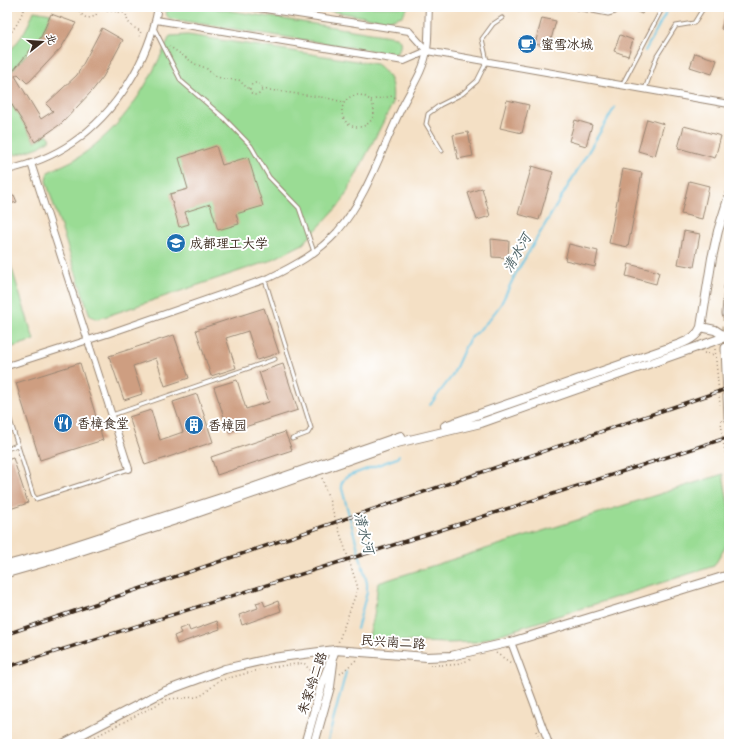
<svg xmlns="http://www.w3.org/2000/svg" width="736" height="751" viewBox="0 0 736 751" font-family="Sriracha,'LXGW WenKai TC',sans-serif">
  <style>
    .green { fill: #9adc94; stroke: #6a8359 }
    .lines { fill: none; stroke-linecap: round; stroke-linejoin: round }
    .stream { stroke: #65c4e3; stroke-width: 2 }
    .building { fill: #ce9e81 }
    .secondary-tunnel { stroke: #cfbca4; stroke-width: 9; stroke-dasharray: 9 4.5; stroke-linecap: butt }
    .service-casing { stroke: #988572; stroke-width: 5 }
    .minor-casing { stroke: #988572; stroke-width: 8 }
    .tertiary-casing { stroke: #988572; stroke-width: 10 }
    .secondary-casing { stroke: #988572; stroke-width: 11 }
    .path { stroke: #988572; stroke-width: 1.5; stroke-dasharray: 1 3; stroke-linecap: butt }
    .service { stroke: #fff; stroke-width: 3 }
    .minor { stroke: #fff; stroke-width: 6 }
    .tertiary { stroke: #fff; stroke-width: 8 }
    .secondary { stroke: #fff; stroke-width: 9 }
    .rail-casing { stroke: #3b2a1e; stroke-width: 3.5 }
    .rail { stroke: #fff; stroke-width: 2; stroke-dasharray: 6; stroke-linecap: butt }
    .labels { text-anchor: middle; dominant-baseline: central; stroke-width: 4; stroke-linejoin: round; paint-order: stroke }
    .poi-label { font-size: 13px; fill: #3b2a1e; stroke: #fff; text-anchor: start }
    .street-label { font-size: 13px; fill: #3b2a1e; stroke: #fff }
    .water-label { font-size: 14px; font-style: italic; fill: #4a6063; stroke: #fff }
  </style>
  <rect width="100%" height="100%" fill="#fff"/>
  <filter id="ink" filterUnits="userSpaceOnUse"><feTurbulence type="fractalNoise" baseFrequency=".025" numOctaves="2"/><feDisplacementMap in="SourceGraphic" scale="8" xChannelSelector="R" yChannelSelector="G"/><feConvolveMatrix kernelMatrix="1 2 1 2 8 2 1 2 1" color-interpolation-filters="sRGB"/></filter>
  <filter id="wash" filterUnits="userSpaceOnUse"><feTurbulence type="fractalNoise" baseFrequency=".012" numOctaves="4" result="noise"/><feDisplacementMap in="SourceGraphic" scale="16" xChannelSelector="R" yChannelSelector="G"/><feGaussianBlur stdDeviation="0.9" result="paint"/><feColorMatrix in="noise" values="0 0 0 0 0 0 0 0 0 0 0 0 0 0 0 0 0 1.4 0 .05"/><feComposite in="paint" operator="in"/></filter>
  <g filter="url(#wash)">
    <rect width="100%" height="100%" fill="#f4e0c5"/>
    <path class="green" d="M167,7H207L396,37C402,40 401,46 398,52L393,54L171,19C165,16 166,13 167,7Z
      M308,7H408L402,16L387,21Z
      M34,11L51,14L41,37L12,71L7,62V55L22,36L29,23Z
      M188,35L376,64C392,75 394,86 392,105L342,202L303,244L269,261L98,319L90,316L46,181L48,172C58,167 69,163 79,157C126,124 147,87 170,36Z
      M7,97L35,142L47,134L51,139L39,147L16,155C2,147 7,112 7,97Z
      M7,253L34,340L7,349Z
      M723,474L729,509V541L714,566L476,642L447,643L368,640L374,616L378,583Z"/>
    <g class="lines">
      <path class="stream" d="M645,51L669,7
        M430,405L452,376L466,345L470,339L489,320L501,304L515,275L615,107
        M357,629L367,592V583L341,485L344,479L348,476L397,458L399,455
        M327,744L346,672"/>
    </g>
    <g id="blocks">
      <path class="building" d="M626,7H645L642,14Z
        M727,7H729V32L721,29Z
        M51,14L76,23L61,48L30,81L27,83L18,74L15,76L41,119L53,111L46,104L77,75L82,66L102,28L123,40L103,77L92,91L62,123L35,142L7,97V74L13,71L41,37Z
        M542,18L556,21L549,47L535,44Z
        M620,35L633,40L628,56L614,51Z
        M695,53L717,60L712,74L690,67Z
        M507,100L529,105L522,133L500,128Z
        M647,119L664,124L655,156L638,151Z
        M575,120L592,125L586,146L569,141Z
        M684,126L721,136L715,158L678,148Z
        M468,132L473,156L458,159L453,135Z
        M216,146L222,165L248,157L263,206L236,214L239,224L218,230L210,204L185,212L189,224L179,227L170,194L188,189L179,158Z
        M532,166L553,172L539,220L518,214Z
        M623,169L642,173L628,247L609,243Z
        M689,181L709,186L702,219L681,214Z
        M482,188L490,216L477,220L468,193Z
        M14,195L17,202L10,204L7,198Z
        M684,231L700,234L694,267L678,264Z
        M491,239L509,241L508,258L492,257Z
        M569,244L598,251L595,267L565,260Z
        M629,264L659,272L656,284L626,276Z
        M264,308L279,353L257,360L248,331L226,338L236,368L211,376L196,330Z
        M174,335L189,378L165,386L156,358L133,366L142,394L124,400L109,356Z
        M80,363L103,440L40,460L16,383Z
        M283,364L298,410L229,432L214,387L237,380L246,409L269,402L259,372Z
        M197,394L213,442L145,465L129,417L151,410L160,440L183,432L173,402Z
        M285,432L292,450L217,475L211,457Z
        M13,458L28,503L7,510V460Z
        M263,601L265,606L278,601L281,611L242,625L239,615L258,608L256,603Z
        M217,621L220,629L177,644L174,636L181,633L179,629L188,626L190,631Z"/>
    </g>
  </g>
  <g filter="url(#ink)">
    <use href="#blocks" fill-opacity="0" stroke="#988572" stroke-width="1"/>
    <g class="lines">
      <path class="secondary-tunnel" d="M726,348L727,314"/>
      <defs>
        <path id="service" d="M572,7L608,14L615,12L616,7
          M154,28L181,81L224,118L251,146L269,177L299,208L314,252
          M622,85L663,7
          M645,89L657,56L676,26L694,23L704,7
          M442,151L426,124L428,114L440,105L462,94L477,81L487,61L482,39L493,24L502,18
          M265,280L311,428L308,433L292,439
          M7,410L33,495L36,499L129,469
          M112,415L275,359
          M7,449L17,445"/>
        <path id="minor" d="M252,7L409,31L427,51
          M156,20L404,61L427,51L729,104
          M31,163L129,469
          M7,170C29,165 53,156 72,143C116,113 149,60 158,7
          M7,366L107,334L269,278C294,266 318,253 337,232C368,196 382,148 403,105C412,87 424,70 427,50C429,36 428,21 429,7
          M511,642L549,744"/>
        <path id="tertiary" d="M729,196L718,231L712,258L701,327L715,330L721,334L729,336
          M445,426L680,344C688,341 698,336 701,327
          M7,565L55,552L249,489L401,436
          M7,573L56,559L188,516L397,443L481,423L728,336
          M63,744L163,692L225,669L273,658L335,650L427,657L451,656L511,642L729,575
          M305,744L322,684L335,650
          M314,744L330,687L333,663"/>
        <path id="secondary" d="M727,314L729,287
          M726,348L729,418"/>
      </defs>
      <use href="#service" class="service-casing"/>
      <use href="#minor" class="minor-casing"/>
      <use href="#tertiary" class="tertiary-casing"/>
      <use href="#secondary" class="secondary-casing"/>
      <path class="path" d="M79,7C80,17 88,21 96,15L99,7
        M127,7C124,20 130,27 141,31L139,38
        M99,9L126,13
        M7,38L17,24L25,7
        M169,46L195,64L206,68L214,76L224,79L239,80L247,88H250
        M250 89a6 6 0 1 1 12 0a6 6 0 1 1-12 0Z
        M262,89L327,98L343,102
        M342 111a16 16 0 1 1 32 0a16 16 0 1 1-32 0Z
        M371,100L393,96L398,100
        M715,349L720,405
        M704,353L715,355
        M721,420L723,441L729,470
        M322,478L358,588L338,643
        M496,653L511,663
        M430,665H453L473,659
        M265,668L304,663L315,677L312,690
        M340,674L356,660
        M536,731L541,744
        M81,744L168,699L197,697L204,694L218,681L259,670"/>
      <use href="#service" class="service"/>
      <use href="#minor" class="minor"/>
      <use href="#tertiary" class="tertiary"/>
      <use href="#secondary" class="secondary"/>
      <defs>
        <path id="rail" d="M7,634L729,388
          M7,667L466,522L729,437"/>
      </defs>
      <use href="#rail" class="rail-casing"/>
      <use href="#rail" class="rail"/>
    </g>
  </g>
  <defs>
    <symbol id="cafe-disc" viewBox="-11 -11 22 22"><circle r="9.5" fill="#1f6fb2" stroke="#fff"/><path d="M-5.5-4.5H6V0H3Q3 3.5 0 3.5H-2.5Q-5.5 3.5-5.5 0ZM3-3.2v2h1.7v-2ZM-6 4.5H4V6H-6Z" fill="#fff"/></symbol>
    <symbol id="university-disc" viewBox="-11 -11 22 22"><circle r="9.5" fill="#1f6fb2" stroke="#fff"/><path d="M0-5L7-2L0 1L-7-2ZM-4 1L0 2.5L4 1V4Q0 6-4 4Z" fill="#fff"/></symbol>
    <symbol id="restaurant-disc" viewBox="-11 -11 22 22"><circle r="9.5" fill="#1f6fb2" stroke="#fff"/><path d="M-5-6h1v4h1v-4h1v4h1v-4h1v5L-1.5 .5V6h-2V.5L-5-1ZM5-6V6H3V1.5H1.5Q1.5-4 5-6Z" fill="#fff"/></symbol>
    <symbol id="building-disc" viewBox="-11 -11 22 22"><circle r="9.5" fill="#1f6fb2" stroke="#fff"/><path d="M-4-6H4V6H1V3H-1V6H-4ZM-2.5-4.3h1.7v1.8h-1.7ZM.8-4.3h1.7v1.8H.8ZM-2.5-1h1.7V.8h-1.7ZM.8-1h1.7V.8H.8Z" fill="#fff"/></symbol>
  </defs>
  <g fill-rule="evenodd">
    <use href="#cafe-disc" x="516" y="33" width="22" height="22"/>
    <use href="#university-disc" x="165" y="232" width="22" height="22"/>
    <use href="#restaurant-disc" x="52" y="412" width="22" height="22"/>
    <use href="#building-disc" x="183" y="414" width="22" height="22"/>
  </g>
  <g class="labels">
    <g class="poi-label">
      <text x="541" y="44">蜜雪冰城</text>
      <text x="190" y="243">成都理工大学</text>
      <text x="77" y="423">香樟食堂</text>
      <text x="208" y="425">香樟园</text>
    </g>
    <g class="street-label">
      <text transform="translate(393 642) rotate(4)">民兴南二路</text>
      <text transform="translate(312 683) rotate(-71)">朱家岭二路</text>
    </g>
    <g class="water-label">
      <text transform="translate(517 253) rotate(-60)">清水河</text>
      <text transform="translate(364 533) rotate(75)">清水河</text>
    </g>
  </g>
  <rect width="736" height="751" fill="none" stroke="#fff" stroke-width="24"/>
  <g transform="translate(42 42) rotate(73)" stroke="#ffffff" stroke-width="3" paint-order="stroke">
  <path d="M0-3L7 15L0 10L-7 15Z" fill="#3b2a1e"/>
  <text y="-6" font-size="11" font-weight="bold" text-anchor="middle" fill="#3b2a1e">北</text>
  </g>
</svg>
